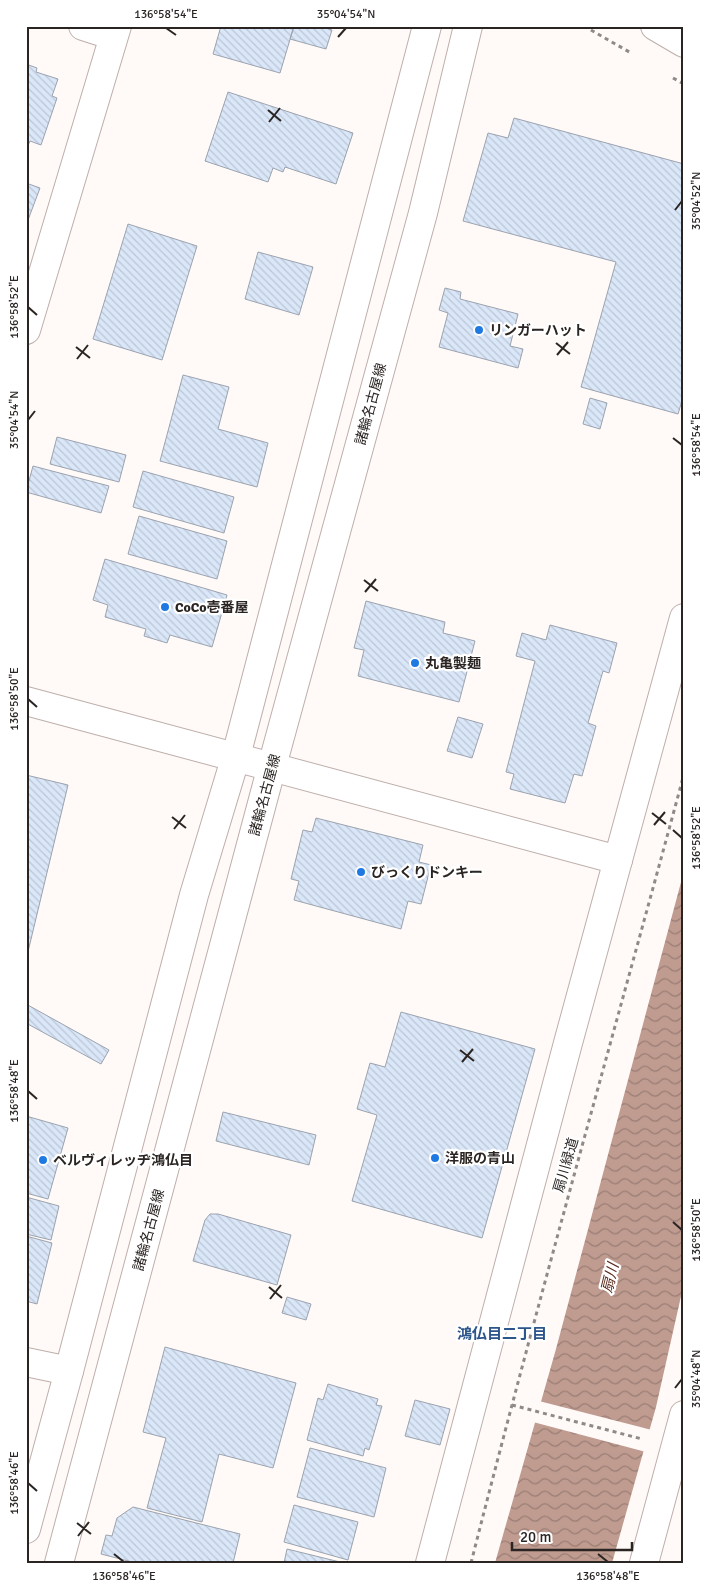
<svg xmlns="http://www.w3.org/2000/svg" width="710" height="1589" viewBox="0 0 710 1589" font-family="Signika,'Noto Sans JP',sans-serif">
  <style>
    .water { fill: url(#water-waves) }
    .pier { fill: #fff9f7 }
    .building { fill: url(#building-back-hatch); stroke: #9ba3ae }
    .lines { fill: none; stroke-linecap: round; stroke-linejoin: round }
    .minor-casing { stroke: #beafab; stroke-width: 30 }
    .tertiary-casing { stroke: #beafab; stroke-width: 30 }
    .primary-casing { stroke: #beafab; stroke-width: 30 }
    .path { stroke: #8f8987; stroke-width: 3; stroke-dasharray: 4 4; stroke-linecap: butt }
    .minor { stroke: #fff; stroke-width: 28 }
    .tertiary { stroke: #fff; stroke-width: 28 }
    .primary { stroke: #fff; stroke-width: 28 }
    .ticks { fill: none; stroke: #2a2523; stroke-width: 2 }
    .poi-dot { fill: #1f79e3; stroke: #fff; stroke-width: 2 }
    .labels { text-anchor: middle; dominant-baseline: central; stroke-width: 4.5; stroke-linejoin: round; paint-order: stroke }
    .poi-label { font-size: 14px; font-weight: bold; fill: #2a2523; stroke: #fff; text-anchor: start }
    .street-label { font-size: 14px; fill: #2a2523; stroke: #fff }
    .water-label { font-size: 15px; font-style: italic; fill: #5b2a1c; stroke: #fff }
    .neighbourhood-label { font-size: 15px; font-weight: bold; fill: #2c558a; stroke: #fff }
    .neatline { fill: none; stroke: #2a2523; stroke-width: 2 }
    .ticks-label { font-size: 12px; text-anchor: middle; fill: #2a2523 }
  </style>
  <defs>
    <pattern id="water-waves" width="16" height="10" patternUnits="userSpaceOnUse" patternTransform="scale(1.25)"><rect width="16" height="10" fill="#bf9b90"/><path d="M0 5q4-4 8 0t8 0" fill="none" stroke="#9b7e75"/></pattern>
    <pattern id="building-back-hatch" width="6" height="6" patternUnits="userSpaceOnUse" patternTransform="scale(1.25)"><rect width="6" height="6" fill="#dae7f9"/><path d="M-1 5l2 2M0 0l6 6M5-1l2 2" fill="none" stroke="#bbc6d5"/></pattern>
  </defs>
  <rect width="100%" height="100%" fill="#fff9f7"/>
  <path class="water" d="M684,871V1283L656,1407L612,1563H495L556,1349Z"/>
  <path class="pier" d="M539,1401L652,1430L646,1452L533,1422Z"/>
  <path class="building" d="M221,26H294L280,73L213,54Z
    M294,26H319L332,30L326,49L290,39Z
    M26,64L37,68L36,72L58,79L52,96L57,98L41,145L30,141L26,150Z
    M228,92L353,133L336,184L285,167L283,172L273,168L268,182L205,161Z
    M514,118L684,164V394L678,414L581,387L616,262L463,221L488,133L508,138Z
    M26,183L40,188L28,220H26Z
    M128,224L197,246L162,360L93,339Z
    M258,252L313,267L299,315L245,299Z
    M445,288L461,292L460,299L518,314L510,346L523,349L518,368L439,347L448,313L439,310Z
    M183,375L229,387L218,429L268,443L257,487L160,461Z
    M590,398L607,403L600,429L583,424Z
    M57,437L126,455L119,482L50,464Z
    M33,466L109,486L101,513L26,492Z
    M143,471L234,497L224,533L133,507Z
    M139,516L227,541L217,579L128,554Z
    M105,559L227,595L212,647L170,635L167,643L144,636L146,629L105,617L108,605L93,600Z
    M366,601L445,622L443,633L475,641L459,702L358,676L364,650L354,648Z
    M550,625L617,643L609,673L603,671L588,723L596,726L582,776L574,774L565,803L510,789L514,774L506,772L535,661L516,656L522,633L546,640Z
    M458,717L483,724L472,758L447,751Z
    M26,775L68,785L26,960Z
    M316,818L423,845L419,862L431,865L421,904L408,901L401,929L294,900L299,881L291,879L303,830L312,832Z
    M26,1004L109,1050L101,1064L26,1023Z
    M401,1012L535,1049L482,1238L352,1201L377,1115L357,1109L370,1063L385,1067Z
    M223,1112L316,1135L309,1165L216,1141Z
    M26,1116L68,1128L48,1199L26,1193Z
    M26,1197L59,1206L51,1240L26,1234Z
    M210,1214H218L291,1235L277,1285L193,1261L205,1220Z
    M26,1236L52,1243L37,1304L26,1301Z
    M287,1297L311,1304L306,1320L282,1313Z
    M165,1347L296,1383L273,1468L219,1454L202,1522L147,1508L166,1438L143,1432Z
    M328,1384L378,1399L376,1405L382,1406L369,1450L365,1448L363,1456L307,1440L318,1398L323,1400Z
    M415,1400L450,1409L440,1445L405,1436Z
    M310,1448L386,1468L374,1517L297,1497Z
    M294,1505L358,1522L348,1560L284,1542Z
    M133,1507L240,1534L233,1563H136L101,1554L106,1535L112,1536L117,1518Z
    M287,1549L344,1563H284Z"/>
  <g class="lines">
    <defs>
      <path id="minor" d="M83,26L114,36
        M26,330L117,26
        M26,1362L69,1371
        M430,1563L568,1043L684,618
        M644,1563L684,1415"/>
      <path id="tertiary" d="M655,26L684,43
        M26,701L618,860"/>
      <path id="primary" d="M26,1529L69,1371L194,895L236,756L427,26
        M59,1563L272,766L423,213L468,26"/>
    </defs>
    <use href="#minor" class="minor-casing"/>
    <use href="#tertiary" class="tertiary-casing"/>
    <use href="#primary" class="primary-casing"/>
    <path class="path" d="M584,26L631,53
      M673,78L684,84
      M512,1405L642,1439
      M471,1563C538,1299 613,1037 684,774"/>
    <use href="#minor" class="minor"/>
    <use href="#tertiary" class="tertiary"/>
    <use href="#primary" class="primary"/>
  </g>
  <path class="ticks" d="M166,28L176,35M338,37L346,28M268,110L281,121M269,122L280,108M675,210L682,201M28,307L37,315M556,343L570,354M76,347L90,358M557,355L568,342M77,359L88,345M28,420L35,411M673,438L682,445M364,580L378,591M365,592L376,579M28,699L37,707M652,813L666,824M172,817L186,828M654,825L665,812M174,829L185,815M673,830L682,838M460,1050L474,1061M462,1062L473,1049M28,1091L37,1099M673,1222L682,1230M269,1287L282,1298M270,1299L281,1285M675,1388L682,1379M28,1483L37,1491M77,1523L91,1534M78,1536L89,1522M114,1554L124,1562M598,1554L608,1562"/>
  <g class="poi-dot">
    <circle cx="479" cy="330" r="5"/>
    <circle cx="165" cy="607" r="5"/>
    <circle cx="415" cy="663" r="5"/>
    <circle cx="361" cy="872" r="5"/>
    <circle cx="435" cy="1158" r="5"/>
    <circle cx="43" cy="1160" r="5"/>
  </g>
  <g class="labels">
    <g class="poi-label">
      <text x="489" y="330">リンガーハット</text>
      <text x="175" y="607">CoCo壱番屋</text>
      <text x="425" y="663">丸亀製麺</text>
      <text x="371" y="872">びっくりドンキー</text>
      <text x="445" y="1158">洋服の青山</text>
      <text x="53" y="1160">ベルヴィレッヂ鴻仏目</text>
    </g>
    <g class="street-label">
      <text transform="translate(371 404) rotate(-75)">諸輪名古屋線</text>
      <text transform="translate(265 795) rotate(-75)">諸輪名古屋線</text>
      <text transform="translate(566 1165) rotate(-74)">扇川緑道</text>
      <text transform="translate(149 1230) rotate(-75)">諸輪名古屋線</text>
    </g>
    <g class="water-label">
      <text transform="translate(610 1278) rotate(-76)">扇川</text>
    </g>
    <g class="neighbourhood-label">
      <text x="502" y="1334">鴻仏目二丁目</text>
    </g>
  </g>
  <rect width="710" height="1589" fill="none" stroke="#ffffff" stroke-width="55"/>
  <path d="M512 1542v8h120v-8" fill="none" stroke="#2a2523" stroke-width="2.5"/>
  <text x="520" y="1542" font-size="15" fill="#2a2523" stroke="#ffffff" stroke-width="4" paint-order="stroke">20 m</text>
  <rect x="28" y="28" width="654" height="1534" class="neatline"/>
  <g class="ticks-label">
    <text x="166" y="18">136°58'54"E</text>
    <text x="346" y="18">35°04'54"N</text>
    <text transform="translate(696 201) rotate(-90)" y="4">35°04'52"N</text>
    <text transform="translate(14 307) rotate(-90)" y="4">136°58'52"E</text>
    <text transform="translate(14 420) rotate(-90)" y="4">35°04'54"N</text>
    <text transform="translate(696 445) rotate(-90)" y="4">136°58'54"E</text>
    <text transform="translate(14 699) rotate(-90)" y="4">136°58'50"E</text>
    <text transform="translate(696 838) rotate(-90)" y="4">136°58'52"E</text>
    <text transform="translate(14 1091) rotate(-90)" y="4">136°58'48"E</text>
    <text transform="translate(696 1230) rotate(-90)" y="4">136°58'50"E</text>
    <text transform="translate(696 1379) rotate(-90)" y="4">35°04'48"N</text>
    <text transform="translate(14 1483) rotate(-90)" y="4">136°58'46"E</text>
    <text x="124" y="1580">136°58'46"E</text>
    <text x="608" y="1580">136°58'48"E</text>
  </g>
</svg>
